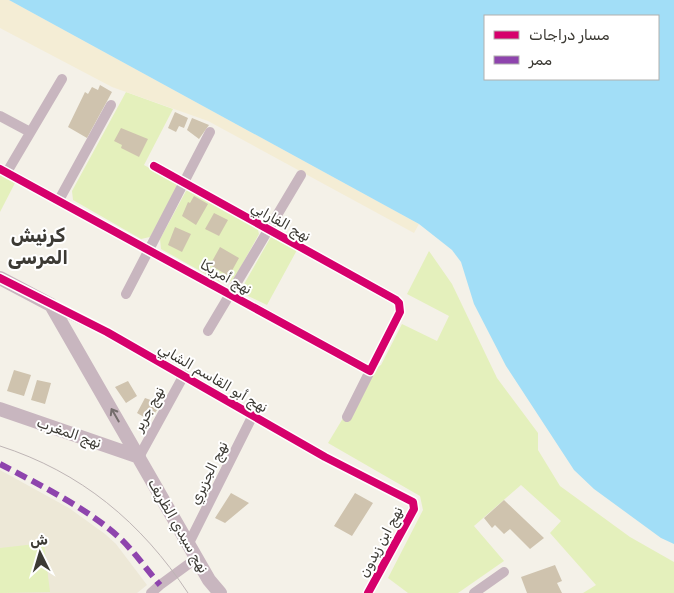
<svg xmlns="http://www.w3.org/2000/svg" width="674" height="593" viewBox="0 0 674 593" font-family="Rubik,'Noto Naskh Arabic',sans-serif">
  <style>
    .built { fill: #ede8d7 }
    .green { fill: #e4f0bc }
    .sand { fill: #f4edd5 }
    .water { fill: #a2def7; fill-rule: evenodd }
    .building { fill: #cfc3ae }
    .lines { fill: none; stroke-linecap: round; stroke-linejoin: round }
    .minor { stroke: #c8b6bf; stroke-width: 10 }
    .tertiary { stroke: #c8b6bf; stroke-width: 14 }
    .tram { stroke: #beb5b5; stroke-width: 1 }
    .quiet { stroke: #8e44ad; stroke-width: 6; stroke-dasharray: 12 6; stroke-linecap: butt }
    .cycleway-casing { stroke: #fff; stroke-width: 11 }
    .cycleway { stroke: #d6006c; stroke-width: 8 }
    .oneway { stroke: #746c6c }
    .labels { text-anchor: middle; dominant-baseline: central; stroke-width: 4; stroke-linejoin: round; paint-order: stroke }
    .street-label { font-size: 14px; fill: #3c3a34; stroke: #fff }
    .district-label { font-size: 19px; font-weight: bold; fill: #3c3a34; stroke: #fff }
  </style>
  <rect width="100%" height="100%" fill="#f4f1e8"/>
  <path class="built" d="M0,470L69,508L105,534L116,544L147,585L137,593H0Z"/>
  <path class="green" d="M126,92L173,109L144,165L176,183L177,188L150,237L141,239L73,200L72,191Z
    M0,175L15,183L0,212Z
    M193,189L257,226L259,234L233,281L220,282L161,249L160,239L186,191Z
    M272,235L297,250L267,305L246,295L243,286Z
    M429,251L452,284L497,378L538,433V450L560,486L630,537L674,562V593H583L596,585L550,533L561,521L521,485L474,526L504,561L458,593H408L388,578L423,510L420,496L328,443L372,370L381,365L402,324L437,341L449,316L407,294Z
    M44,543L50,592L0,593V548Z"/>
  <path class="sand" d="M0,0H9L419,224L414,233L208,121L112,87L0,28Z"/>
  <path class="water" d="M9,0H674V544L661,538L594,489L574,470L506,366L474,304L461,262L452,250L419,224ZM485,16H658V79H485Z"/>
  <path class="building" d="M100,85L112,92L87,138L68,127L85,92L88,94L92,87L98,90Z
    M175,112L188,118L184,128L179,126L176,132L168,128Z
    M192,118L209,125L199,139L187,130Z
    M121,128L148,139L139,157L121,148L122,145L114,141Z
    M194,196L208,204L196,225L182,216L188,202L190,203Z
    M214,213L228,220L219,236L205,229Z
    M175,227L191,234L182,252L168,245Z
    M220,247L239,258L229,276L210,265Z
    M14,370L31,375L24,396L7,391Z
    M37,380L51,383L45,404L31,400Z
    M128,381L137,396L126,403L115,387Z
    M145,398L162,404L149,420L137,413Z
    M231,493L249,503L225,523L215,518Z
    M355,493L373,503L352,536L334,526Z
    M504,500L544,538L530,549L510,529L504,534L495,525L492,528L484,518Z
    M555,565L562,581L557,583L562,593H527L521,577Z"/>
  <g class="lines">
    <path class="minor" d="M0,116L30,132
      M0,169L370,371L400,312L399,303L396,300L154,166
      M7,172L62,79
      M59,200L111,105
      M126,294L210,132
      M51,305L107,332L325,457L413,502L414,509L368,593
      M208,331L301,175
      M347,417L370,371
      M139,457L184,375
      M189,543L253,415
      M151,593L160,585L190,563
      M474,593L504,572"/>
    <path class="tertiary" d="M0,278L51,305L209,580L220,593
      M0,409L139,457"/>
    <path class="tram" d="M0,446C81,472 141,522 188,593"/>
    <path class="quiet" d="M0,464C40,485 89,509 122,540C136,554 147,570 160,585"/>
    <defs>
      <path id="cycleway" d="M0,169L370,371L400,312L399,303L396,300L154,166
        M0,278L107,332L325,457L413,502L414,509L368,593"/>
    </defs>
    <use href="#cycleway" class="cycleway-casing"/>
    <use href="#cycleway" class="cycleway"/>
  </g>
  <defs><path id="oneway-shaft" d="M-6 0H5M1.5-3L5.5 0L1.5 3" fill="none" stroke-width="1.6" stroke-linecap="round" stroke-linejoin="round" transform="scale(1.25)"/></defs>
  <use class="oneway" href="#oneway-shaft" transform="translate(115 415) rotate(-120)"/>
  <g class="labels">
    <g class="street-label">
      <text transform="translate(281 222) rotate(29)">نهج الفارابي</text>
      <text transform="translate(226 277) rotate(29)">نهج أمريكا</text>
      <text transform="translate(213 378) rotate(30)">نهج أبو القاسم الشابي</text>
      <text transform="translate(149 409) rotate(-61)">نهج جرير</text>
      <text transform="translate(69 433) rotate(19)">نهج المغرب</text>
      <text transform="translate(209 473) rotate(-64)">نهج الجزيري</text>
      <text transform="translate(178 526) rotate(60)">نهج سيدي الظريف</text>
      <text transform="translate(381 542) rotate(-62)">نهج ابن زيدون</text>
    </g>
    <g class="district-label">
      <text x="38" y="235">كرنيش<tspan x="38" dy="22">المرسى</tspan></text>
    </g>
  </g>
  <rect x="484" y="15" width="175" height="65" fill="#ffffff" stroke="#b1b0ae"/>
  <rect x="494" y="31" width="25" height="8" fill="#d6006c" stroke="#b1b0ae"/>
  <text x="529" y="40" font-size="15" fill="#3c3a34">مسار دراجات</text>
  <rect x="494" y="56" width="25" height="8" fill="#8e44ad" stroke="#b1b0ae"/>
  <text x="529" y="65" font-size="15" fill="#3c3a34">ممر</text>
  <g transform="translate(40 553) rotate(355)" stroke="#ffffff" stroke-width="4" paint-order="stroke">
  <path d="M0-4L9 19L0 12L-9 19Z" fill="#3c3a34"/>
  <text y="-8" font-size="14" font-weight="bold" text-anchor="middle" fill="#3c3a34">ش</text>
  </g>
</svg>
